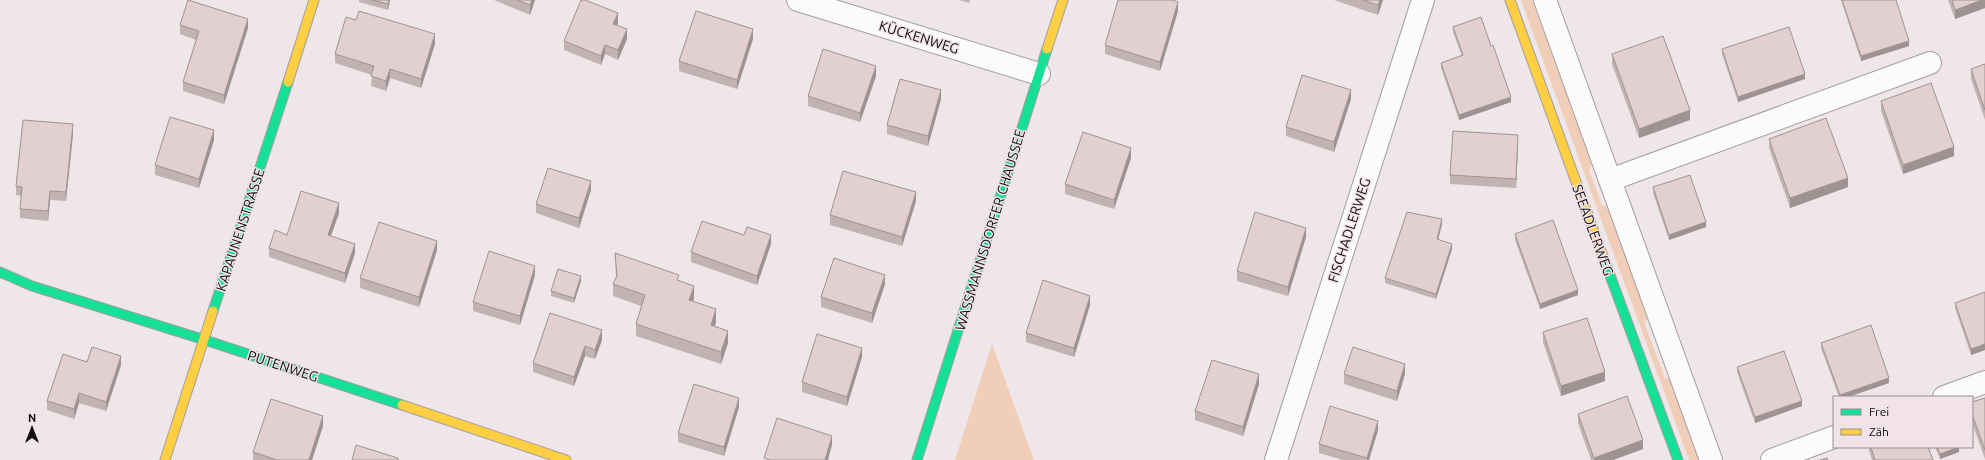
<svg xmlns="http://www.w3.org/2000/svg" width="1985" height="460" viewBox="0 0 1985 460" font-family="Ubuntu,sans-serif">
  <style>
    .green { fill: #f1ceb8 }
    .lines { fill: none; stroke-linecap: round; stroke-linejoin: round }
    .street-casing { stroke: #a39d9f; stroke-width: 24 }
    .fast-casing { stroke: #a39d9f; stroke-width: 11 }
    .slow-casing { stroke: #a39d9f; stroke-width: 11 }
    .street { stroke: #fcfbfc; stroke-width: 22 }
    .fast { stroke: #16e098; stroke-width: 9 }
    .slow { stroke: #ffcf43; stroke-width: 9 }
    .wall { fill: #c2b3b3 }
    .shaded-wall { fill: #9e9292 }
    .building { fill: #e2d0d0; stroke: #9e9292 }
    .labels { text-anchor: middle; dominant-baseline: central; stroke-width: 3; stroke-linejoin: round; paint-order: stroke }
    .street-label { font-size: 14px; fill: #110c0e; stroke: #f2e3e8 }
  </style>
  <rect width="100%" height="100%" fill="#eee6e9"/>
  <path class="green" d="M1521,0H1532L1592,164L1589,170L1602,205L1608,207L1648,318L1644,322L1665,378L1671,379L1700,460H1689Z
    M992,344L1034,460H955Z"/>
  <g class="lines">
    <defs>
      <path id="street" d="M798,0L1039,74
        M1545,0L1711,460
        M1610,180L1930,63
        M1944,397L1985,382
        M1276,460L1423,0
        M1772,460L1834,437"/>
      <path id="fast" d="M1604,259L1678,460
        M0,272L32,286L205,340L402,405
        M213,311L288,82
        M917,460L1047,49"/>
      <path id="slow" d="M1510,0L1604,259
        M1047,49L1063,0
        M288,82L314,0
        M402,405L566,460
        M165,460L213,311"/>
    </defs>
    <use href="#street" class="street-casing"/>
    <use href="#fast" class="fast-casing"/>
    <use href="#slow" class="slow-casing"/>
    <use href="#street" class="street"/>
    <use href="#fast" class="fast"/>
    <use href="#slow" class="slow"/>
  </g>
  <path class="wall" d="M359,0H390L388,10L359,2Z
    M494,0H535L530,15Z
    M959,0H970L969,3Z
    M1334,0H1383L1378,15Z
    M1841,0H1896L1909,46L1861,61Z
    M1948,0H1985V8L1955,19Z
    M1178,11L1160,71L1105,54V45Z
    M618,23L617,25L627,39L618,60L605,54L601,65L564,50V41Z
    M180,25L248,28L224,104L183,91V82L196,40L180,34Z
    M1453,27L1511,102L1459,120L1441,68V63L1462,56L1453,32Z
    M753,39L737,89L679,71V61Z
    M435,44L421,88L390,78L386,91L371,86L372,75L335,63V54Z
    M1722,49L1805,79L1738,102L1722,54Z
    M1612,54L1690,120L1639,138L1612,64Z
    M1985,64V120L1971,79V69Z
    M876,76L860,122L808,106V96Z
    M941,99L928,146L887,134V125Z
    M1351,99L1334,152L1286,136V127Z
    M1881,101L1954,156L1903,174L1881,111Z
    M73,134L66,201L50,200L48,221L20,218V209L21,196L16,195V186Z
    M1769,139L1848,187L1790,208L1769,148Z
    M214,140L199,188L155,175V165Z
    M1518,144L1516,188L1450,184V175Z
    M1131,158L1114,209L1065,194V184Z
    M1653,187L1706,227L1669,240L1653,193Z
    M591,190L579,228L536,213V204Z
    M916,201L902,246L830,225V215Z
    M339,213L331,236L355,253L345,283L269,257V248L287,235Z
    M1442,224L1438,240L1452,249L1436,299L1385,283V278Z
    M1515,234L1578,295L1540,309L1515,240Z
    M1306,237L1288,296L1237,281V271Z
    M771,244L757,285L691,262V252Z
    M437,250L419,307L360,288V278Z
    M615,253L679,281L694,298L693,302L716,322L715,326L728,343L721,364L636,336V324L641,306L613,296V284L616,278Z
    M535,275L520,325L473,311V302Z
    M581,281L574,303L551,296V291Z
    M885,284L872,323L821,307V297Z
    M1985,292V350L1971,355L1955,308V303Z
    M1090,305L1074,357L1026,342V333Z
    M1543,332L1605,381L1561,396L1543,342Z
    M602,340L595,359L585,356L574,386L533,372V363Z
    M1821,343L1889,383L1848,397H1839L1821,348Z
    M862,357L847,406L802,392V382Z
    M87,362L121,365L106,411L79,403L74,419L47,410V401Z
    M1737,367L1802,406L1755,423L1737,372Z
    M1344,374H1405L1397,401L1344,384Z
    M1259,384L1243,436L1195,420V411Z
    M1985,398V459L1972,423V402Z
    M739,407L724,456L678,442V433Z
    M1578,414L1643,449L1613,460H1591L1578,423Z
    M323,426L312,460H253V452Z
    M1378,430L1369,460H1343L1319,453V444Z
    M1869,447H1928L1933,460H1872L1869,450Z
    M1935,447H1959V452L1940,459Z"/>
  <path class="shaded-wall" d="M389,0H390L388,10V4Z
    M532,0H535L530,15V5Z
    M1380,0H1383L1378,15V5Z
    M1982,0H1985V8L1955,19V10Z
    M1178,2V11L1160,71V62Z
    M618,13V23L613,33V24Z
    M248,19V28L224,104V95Z
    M627,29V39L618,60V50Z
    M753,29V39L737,89V80Z
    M435,34V44L421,88V79Z
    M1909,41V46L1861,61V56Z
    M605,45V54L601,65V56Z
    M876,66V76L860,122V113Z
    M390,69V78L386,91V81Z
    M1805,74V79L1738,102V97Z
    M941,90V99L928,146V136Z
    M1351,90V99L1334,152V142Z
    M1511,97V102L1459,120V115Z
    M1690,110V120L1639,138V129Z
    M73,124V134L66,201V192Z
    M214,130V140L199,188V179Z
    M1518,135V144L1516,188V179Z
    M1954,147V156L1903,174V165Z
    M1131,148V158L1114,209V200Z
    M1848,178V187L1790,208V198Z
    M591,181V190L579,228V218Z
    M50,191V200L48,221V211Z
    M916,192V201L902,246V237Z
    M339,203V213L328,244V235Z
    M1442,219V224L1437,244V239Z
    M1706,222V227L1669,240V235Z
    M1306,228V237L1288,296V287Z
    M771,235V244L757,285V276Z
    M437,241V250L419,307V297Z
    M355,244V253L345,283V273Z
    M1452,244V249L1436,299V294Z
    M535,266V275L520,325V316Z
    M885,275V284L872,323V313Z
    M581,276V281L574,303V298Z
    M694,286V298L689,313V300Z
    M1578,290V295L1540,309V304Z
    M1090,296V305L1074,357V348Z
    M716,309V322L711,337V325Z
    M602,330V340L595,359V350Z
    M728,331V343L721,364V352Z
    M1985,344V350L1971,355V349Z
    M585,346V356L574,386V377Z
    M862,348V357L847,406V397Z
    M121,356V365L106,411V402Z
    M1405,364V374L1397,401V391Z
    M1605,372V381L1561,396V386Z
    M1259,374V384L1243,436V427Z
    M1889,378V383L1848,397H1840V395Z
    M79,393V403L74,419V409Z
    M739,398V407L724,456V447Z
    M1802,401V406L1755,423V417Z
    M323,416V426L312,460H309Z
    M1378,421V430L1369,460H1367V458Z
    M832,436V445L828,460H825Z
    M1643,440V449L1613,460H1594V458Z
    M1959,447V452L1940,459V454Z"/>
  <path class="building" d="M188,0L248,19L224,95L183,82L199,31L180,25Z
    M372,0H389L388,4Z
    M517,0H532L530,5Z
    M581,0H585L618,13L613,24L627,29L618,50L605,45L601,56L564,41Z
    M1118,0H1172L1178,2L1160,62L1105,45Z
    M1363,0H1380L1378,5Z
    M1842,0H1896L1909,41L1861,56Z
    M1952,0H1982L1955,10Z
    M359,11L435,34L421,79L390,69L386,81L371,76L374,66L335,54L346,17L356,20Z
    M696,11L753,29L737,80L679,61Z
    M1481,17L1491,46L1493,45L1511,97L1459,115L1441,63L1463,55L1453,27Z
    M1789,27L1805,74L1738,97L1722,49Z
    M1663,36L1690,110L1639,129L1612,54Z
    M823,49L876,66L860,113L808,96Z
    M1985,64V110L1971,69Z
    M1302,75L1351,90L1334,142L1286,127Z
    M900,79L941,90L928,136L887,125Z
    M1931,83L1954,147L1903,165L1881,101Z
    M170,117L214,130L199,179L155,165Z
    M1826,118L1848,178L1790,198L1769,139Z
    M23,120L73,124L66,192L50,191L48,211L20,209L22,187L16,186Z
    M1453,131L1518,135L1516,179L1450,175Z
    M1083,132L1131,148L1114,200L1065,184Z
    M548,168L591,181L579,218L536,204Z
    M843,171L916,192L902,237L830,215Z
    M1690,175L1706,222L1669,235L1653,187Z
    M301,191L339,203L328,235L355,244L345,273L269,248L275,230L287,235Z
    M1255,212L1306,228L1288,287L1237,271Z
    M1407,212L1442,219L1437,239L1452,244L1436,294L1385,278Z
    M1553,220L1578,290L1540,304L1515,234Z
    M702,221L744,235L747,227L771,235L757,276L691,252Z
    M379,222L437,241L419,297L360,278Z
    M489,251L535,266L520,316L473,302Z
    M615,253L679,275L677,280L694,286L689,300L716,309L711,325L728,331L721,352L636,324L645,295L613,284L617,276Z
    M834,258L885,275L872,313L821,297Z
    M558,269L581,276L574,298L551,291Z
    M1043,280L1090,296L1074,348L1026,333Z
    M1985,292V344L1971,349L1955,303Z
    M550,313L602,330L595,350L585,346L574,377L533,363Z
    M1587,318L1605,372L1561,386L1543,332Z
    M1871,325L1889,378L1840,395L1821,343Z
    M817,334L862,348L847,397L802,382Z
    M92,347L121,356L106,402L79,393L74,409L47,401L63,354L87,362Z
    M1353,347L1405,364L1397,391L1344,374Z
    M1784,351L1802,401L1755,417L1737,367Z
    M1212,360L1259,374L1243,427L1195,411Z
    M694,384L739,398L724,447L678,433Z
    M1627,396L1643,440L1594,458L1578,414Z
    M1985,398V450L1972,414V402Z
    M271,399L323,416L309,460H277L253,452Z
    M1330,406L1378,421L1367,458L1319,444Z
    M777,418L832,436L825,460H770L764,458Z
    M356,445L398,458V460H352Z
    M1871,447H1928L1933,460H1875Z
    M1937,447H1959L1940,454Z
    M1827,458L1828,460H1820Z"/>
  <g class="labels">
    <g class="street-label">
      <text transform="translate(919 37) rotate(17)">KÜCKENWEG</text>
      <text transform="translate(240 230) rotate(-72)">KAPAUNENSTRASSE</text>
      <text transform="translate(990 230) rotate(-73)">WASSMANNSDORFER CHAUSSEE</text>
      <text transform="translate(1349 230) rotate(-72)">FISCHADLERWEG</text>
      <text transform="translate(1593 230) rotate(70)">SEEADLERWEG</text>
      <text transform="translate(283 366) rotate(18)">PUTENWEG</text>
    </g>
  </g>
  <rect x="1833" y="396" width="140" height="52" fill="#f2e3e8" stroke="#988d91"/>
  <rect x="1841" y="409" width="20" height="6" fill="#16e098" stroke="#988d91"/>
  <text x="1869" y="416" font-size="12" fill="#110c0e">Frei</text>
  <rect x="1841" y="429" width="20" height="6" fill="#ffcf43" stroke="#988d91"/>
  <text x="1869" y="436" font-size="12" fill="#110c0e">Zäh</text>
  <g transform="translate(32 428)" stroke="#f2e3e8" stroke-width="3" paint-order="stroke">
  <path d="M0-3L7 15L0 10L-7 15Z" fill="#110c0e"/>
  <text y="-6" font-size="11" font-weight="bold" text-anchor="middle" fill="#110c0e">N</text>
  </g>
</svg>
